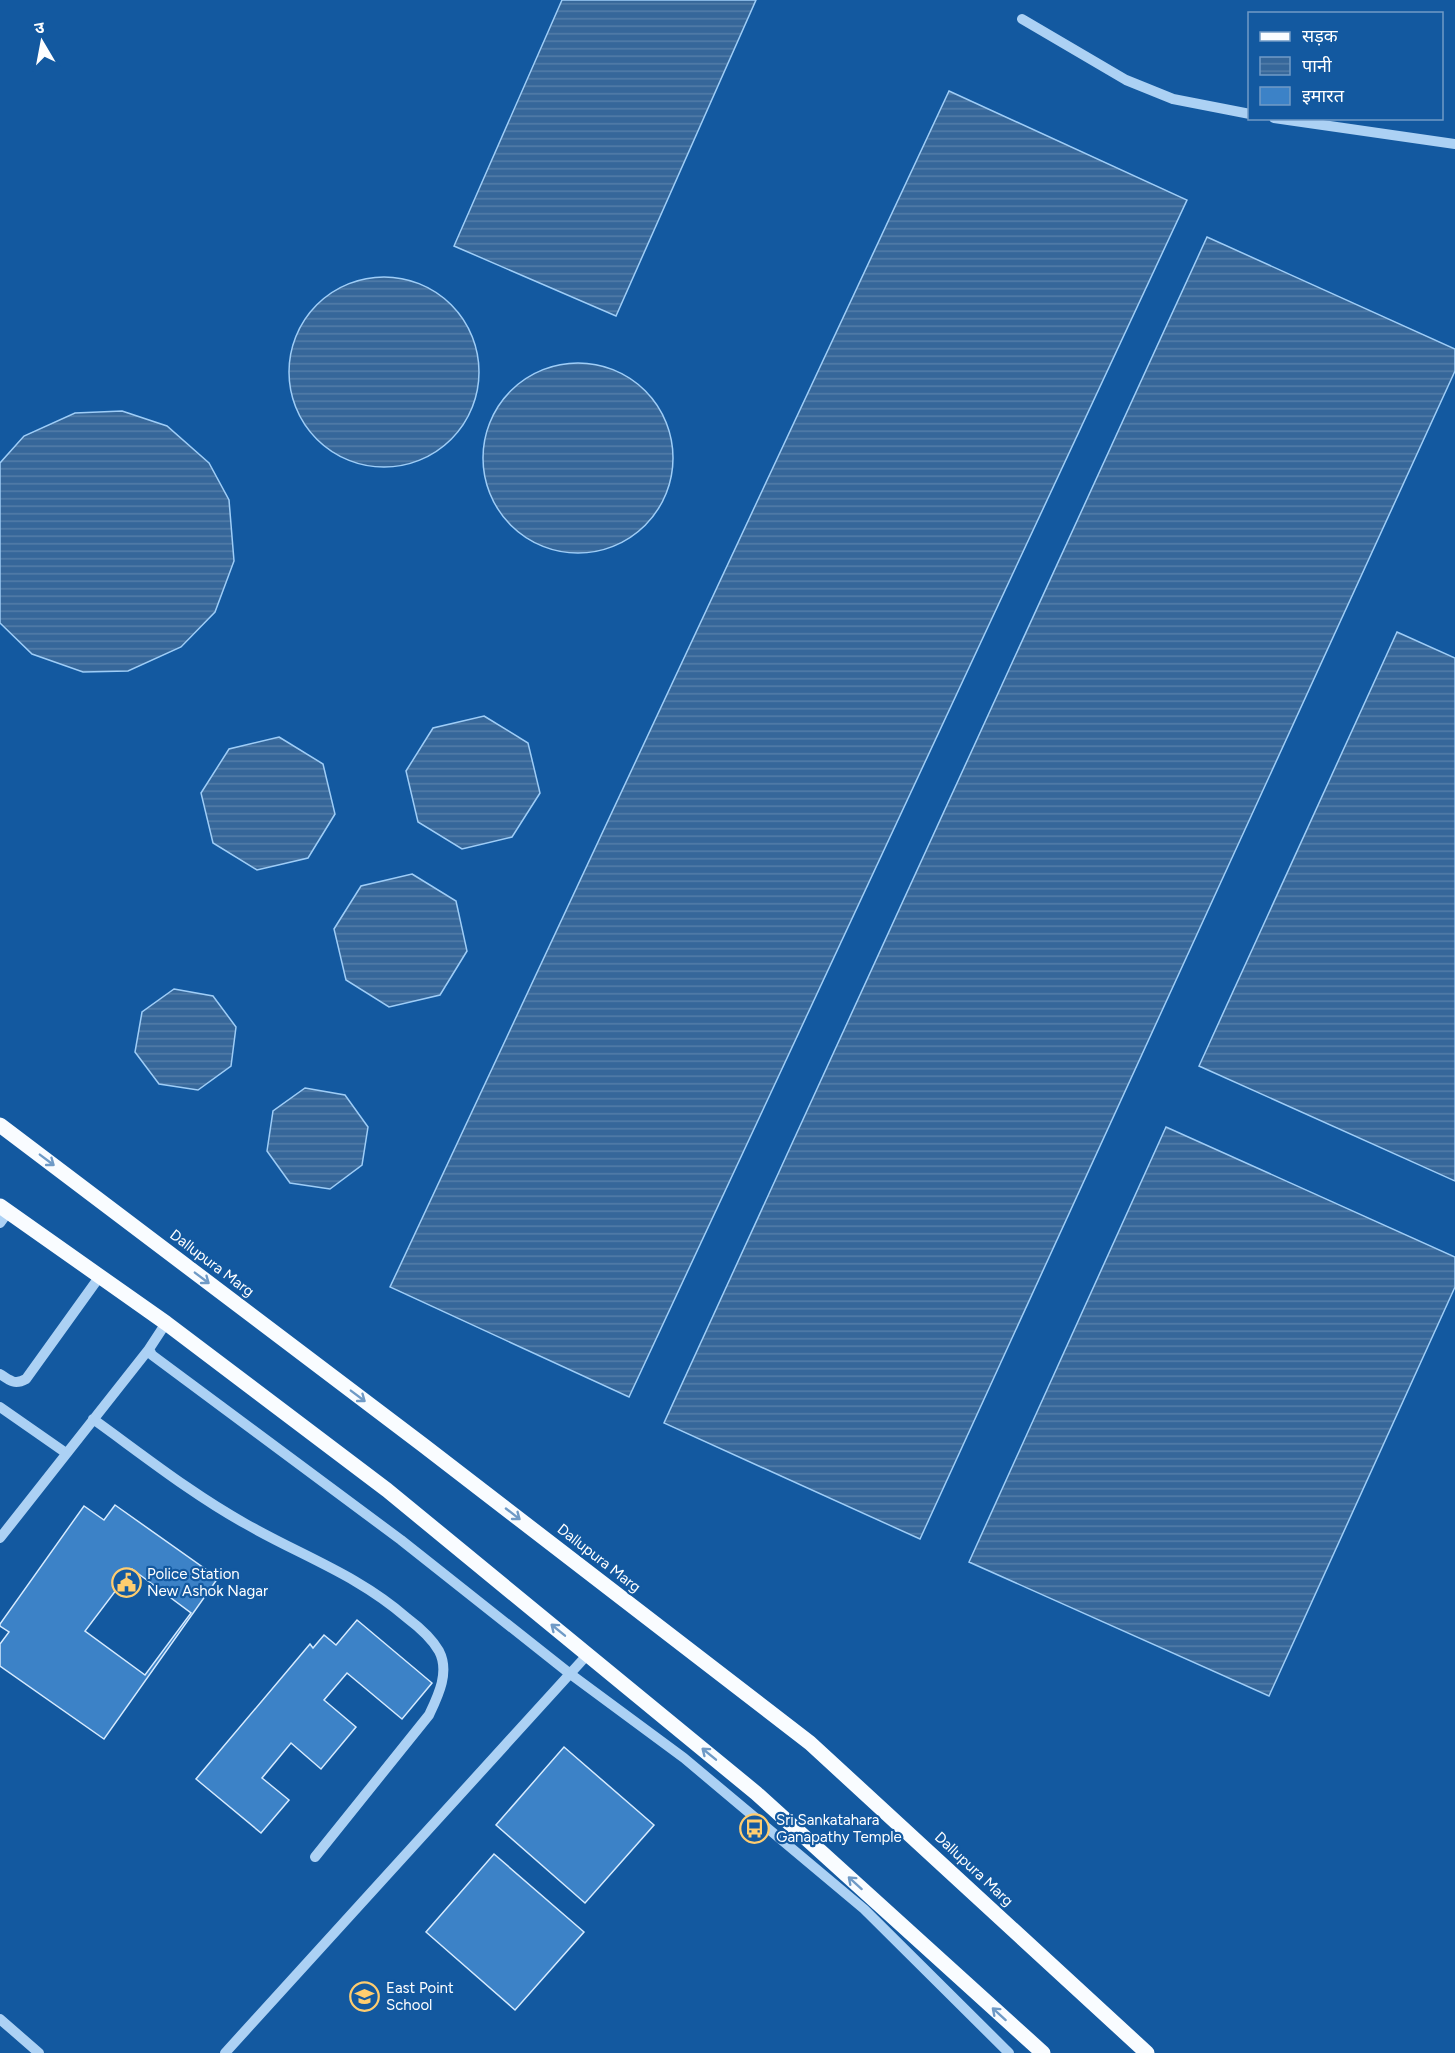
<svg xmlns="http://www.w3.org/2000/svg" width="1455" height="2053" viewBox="0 0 1455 2053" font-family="Figtree,'Noto Sans Devanagari',sans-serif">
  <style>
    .water { fill: url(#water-rules); stroke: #9ecdf7; stroke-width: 1.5 }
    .building { fill: #3c82c7; stroke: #d5eafe; stroke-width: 1.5; fill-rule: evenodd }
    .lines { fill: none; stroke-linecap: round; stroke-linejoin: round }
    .minor { stroke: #acd1f4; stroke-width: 10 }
    .major { stroke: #f9fcff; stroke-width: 15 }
    .oneway { stroke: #6f9ac6 }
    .labels { text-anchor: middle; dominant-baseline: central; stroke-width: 4.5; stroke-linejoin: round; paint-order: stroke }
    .street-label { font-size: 15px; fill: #fff; stroke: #1359a0 }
    .poi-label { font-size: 15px; fill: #fff; stroke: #1359a0; text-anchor: start }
  </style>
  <defs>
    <pattern id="water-rules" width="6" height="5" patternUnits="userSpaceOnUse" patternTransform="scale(1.5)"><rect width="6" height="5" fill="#36679a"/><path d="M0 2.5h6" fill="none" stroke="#547ea9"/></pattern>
  </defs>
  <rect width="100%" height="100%" fill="#1359a0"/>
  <path class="water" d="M562,0H756L616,316L454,246Z
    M949,91L1187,200L629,1397L390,1287Z
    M1207,237L1455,349V371L920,1539L664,1423Z
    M289 372a95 95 0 1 1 190 0a95 95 0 1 1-190 0Z
    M483 458a95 95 0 1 1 190 0a95 95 0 1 1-190 0Z
    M122,411L167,426L209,463L229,500L234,561L215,612L181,647L128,671L83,672L32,654L0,623V463L24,436L75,413Z
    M1397,632L1455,658V1181L1199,1066Z
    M484,716L528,743L540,793L512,837L462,849L418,822L406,771L433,728Z
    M279,737L323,764L335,814L308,858L257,870L213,843L201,793L229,749Z
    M412,874L456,901L467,951L440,995L389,1007L346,980L334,929L361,886Z
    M174,989L213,996L236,1027L231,1066L198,1090L159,1084L135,1052L142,1012Z
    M305,1088L345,1095L368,1127L362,1165L330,1189L290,1183L267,1151L273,1111Z
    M1166,1127L1455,1257V1287L1269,1696L969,1562Z"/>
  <path class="building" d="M115,1505L218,1578L104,1739L0,1666V1644L9,1632L0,1626V1624L84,1506L104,1520ZM132,1569L191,1613L145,1675L85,1631Z
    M357,1620L432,1683L402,1719L347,1673L324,1700L356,1727L321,1769L291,1743L262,1778L289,1800L261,1833L196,1779L310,1644L313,1648L324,1635L336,1645Z
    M564,1747L654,1825L585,1903L496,1825Z
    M494,1854L584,1932L515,2010L426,1932Z"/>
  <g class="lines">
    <path class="minor" d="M1022,19L1126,80L1173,99L1250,114
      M1274,118L1455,144
      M0,1223L8,1212
      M166,1323L149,1349L152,1355L401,1540L569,1673L684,1758L864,1909L1009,2053
      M0,1374C10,1381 15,1385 26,1379L100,1276
      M0,1407L66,1453
      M93,1419C143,1455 192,1494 246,1524C302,1556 358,1575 407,1618C419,1627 431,1637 439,1651C450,1672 438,1696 429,1715L315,1857
      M0,1538L149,1349
      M0,2019L39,2053
      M225,2053L588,1654"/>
    <path class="major" d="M0,1125L423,1445L810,1743L1147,2053
      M0,1206L166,1323L387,1490L756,1793L1043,2053"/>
  </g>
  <defs><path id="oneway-shaft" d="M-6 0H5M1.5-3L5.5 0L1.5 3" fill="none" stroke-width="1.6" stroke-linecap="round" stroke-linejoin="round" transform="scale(1.5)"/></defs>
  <g class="oneway">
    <use href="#oneway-shaft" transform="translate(47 1160) rotate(37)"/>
    <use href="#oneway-shaft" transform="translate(202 1278) rotate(37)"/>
    <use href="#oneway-shaft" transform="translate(358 1396) rotate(37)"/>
    <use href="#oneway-shaft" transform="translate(513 1514) rotate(38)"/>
    <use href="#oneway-shaft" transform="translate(558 1630) rotate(-141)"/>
    <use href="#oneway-shaft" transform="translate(709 1754) rotate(-141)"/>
    <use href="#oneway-shaft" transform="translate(855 1883) rotate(-138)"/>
    <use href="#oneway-shaft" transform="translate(999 2014) rotate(-138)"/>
  </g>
  <defs>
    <symbol id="civic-ring" viewBox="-11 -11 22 22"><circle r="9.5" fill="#1359a0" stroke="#ffcd6f" stroke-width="1.5"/><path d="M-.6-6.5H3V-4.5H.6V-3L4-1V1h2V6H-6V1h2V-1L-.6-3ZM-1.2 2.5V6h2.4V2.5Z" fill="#ffcd6f"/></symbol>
    <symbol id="bus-ring" viewBox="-11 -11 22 22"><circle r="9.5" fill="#1359a0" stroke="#ffcd6f" stroke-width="1.5"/><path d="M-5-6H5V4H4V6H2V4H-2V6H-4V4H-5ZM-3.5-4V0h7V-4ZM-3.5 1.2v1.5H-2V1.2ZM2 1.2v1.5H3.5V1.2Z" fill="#ffcd6f"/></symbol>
    <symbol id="school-ring" viewBox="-11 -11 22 22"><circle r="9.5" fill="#1359a0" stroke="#ffcd6f" stroke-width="1.5"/><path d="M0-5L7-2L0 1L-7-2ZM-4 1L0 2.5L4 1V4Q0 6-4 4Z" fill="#ffcd6f"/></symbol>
  </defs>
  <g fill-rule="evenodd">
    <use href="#civic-ring" x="110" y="1566" width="33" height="33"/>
    <use href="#bus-ring" x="738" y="1812" width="33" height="33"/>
    <use href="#school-ring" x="348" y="1980" width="33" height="33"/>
  </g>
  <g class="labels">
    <g class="street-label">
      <text transform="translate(212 1263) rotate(37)">Dallupura Marg</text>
      <text transform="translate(599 1558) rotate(38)">Dallupura Marg</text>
      <text transform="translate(974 1869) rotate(43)">Dallupura Marg</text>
    </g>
    <g class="poi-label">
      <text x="147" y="1574">Police Station<tspan x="147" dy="17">New Ashok Nagar</tspan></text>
      <text x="776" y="1820">Sri Sankatahara<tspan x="776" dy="17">Ganapathy Temple</tspan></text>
      <text x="386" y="1988">East Point<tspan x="386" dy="17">School</tspan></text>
    </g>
  </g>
  <rect x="1248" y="12" width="195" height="108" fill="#1359a0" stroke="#719bc6" stroke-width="1.5"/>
  <rect x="1260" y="32" width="30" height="9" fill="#f9fcff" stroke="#719bc6" stroke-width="1.5"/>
  <text x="1302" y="42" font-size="18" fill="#ffffff">सड़क</text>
  <rect x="1260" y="57" width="30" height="18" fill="url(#water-rules)" stroke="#719bc6" stroke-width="1.5"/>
  <text x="1302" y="72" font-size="18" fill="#ffffff">पानी</text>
  <rect x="1260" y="87" width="30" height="18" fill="#3c82c7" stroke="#719bc6" stroke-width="1.5"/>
  <text x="1302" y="102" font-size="18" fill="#ffffff">इमारत</text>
  <g transform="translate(42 42) rotate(350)" stroke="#1359a0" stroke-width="4.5" paint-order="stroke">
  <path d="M0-4.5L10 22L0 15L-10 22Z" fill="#ffffff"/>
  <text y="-9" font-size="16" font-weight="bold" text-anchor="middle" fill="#ffffff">उ</text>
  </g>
</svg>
